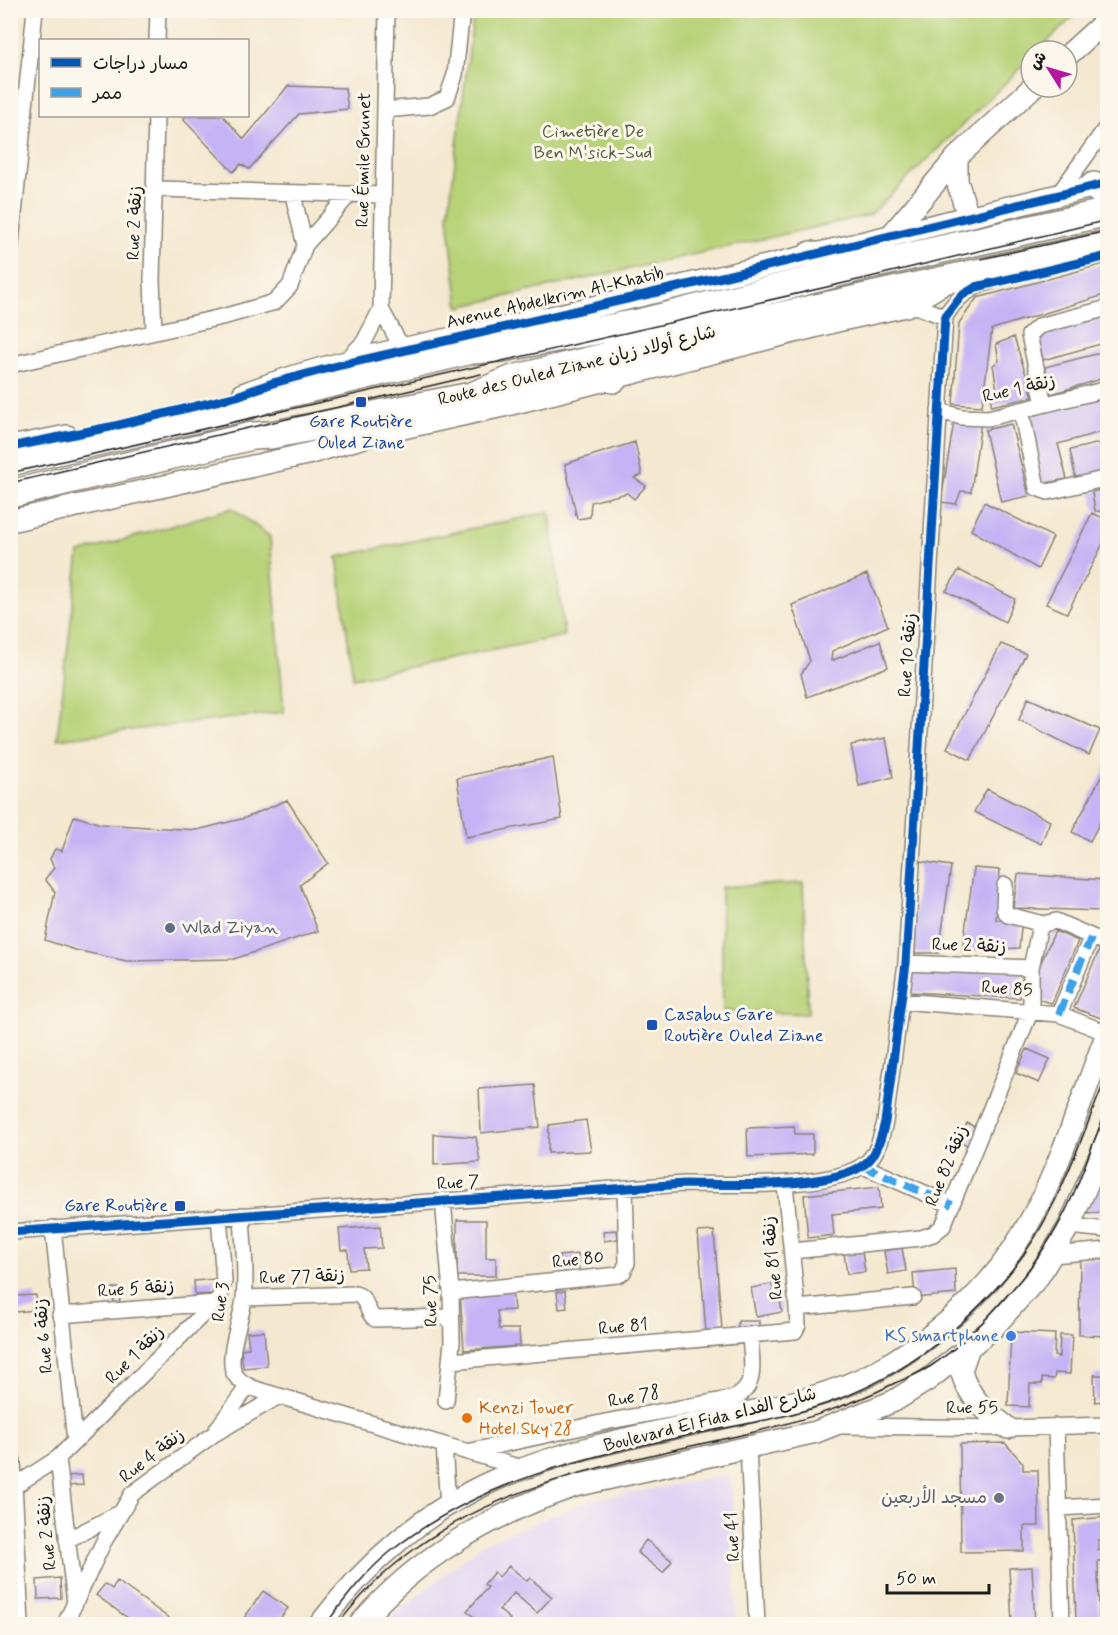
<svg xmlns="http://www.w3.org/2000/svg" width="1118" height="1635" viewBox="0 0 1118 1635" font-family="Mynerve,'Playpen Sans Arabic',sans-serif">
  <style>
    .built { fill: #e0d4f4 }
    .green { fill: #b8d278; stroke: #6a774a; stroke-width: 1.5 }
    .building { fill: #c4b3f5 }
    .lines { fill: none; stroke-linecap: round; stroke-linejoin: round }
    .street-casing { stroke: #888276; stroke-width: 18 }
    .secondary-casing { stroke: #888276; stroke-width: 24 }
    .highway-casing { stroke: #888276; stroke-width: 30 }
    .street { stroke: #fff; stroke-width: 15 }
    .secondary { stroke: #fff; stroke-width: 21 }
    .highway { stroke: #fff; stroke-width: 27 }
    .tram { stroke: #1c1c1c; stroke-width: 1.5 }
    .quiet { stroke: #3da2ea; stroke-width: 8; stroke-dasharray: 15 8; stroke-linecap: butt }
    .cycleway-casing { stroke: #fbf7ec; stroke-width: 13 }
    .cycleway { stroke: #0057b8; stroke-width: 9 }
    .transit-dot { fill: #1a4fb4; stroke: #fbf7ec; stroke-width: 2 }
    .service-dot { fill: #5c6f8a; stroke: #fbf7ec; stroke-width: 2 }
    .shop-dot { fill: #3f7fe0; stroke: #fbf7ec; stroke-width: 2 }
    .food-dot { fill: #e8710a; stroke: #fbf7ec; stroke-width: 2 }
    .worship-dot { fill: #6b7280; stroke: #fbf7ec; stroke-width: 2 }
    .labels { text-anchor: middle; dominant-baseline: central; stroke-width: 6; stroke-linejoin: round; paint-order: stroke }
    .park-label { font-size: 18px; fill: #535c3c; stroke: #fbf7ec }
    .street-label { font-size: 18px; fill: #1c1c1c; stroke: #fbf7ec }
    .transit-label { font-size: 18px; fill: #164399; stroke: #fbf7ec }
    .service-label { font-size: 18px; fill: #4e5e75; stroke: #fbf7ec; text-anchor: start }
    .shop-label { font-size: 18px; fill: #366cbe; stroke: #fbf7ec; text-anchor: end }
    .food-label { font-size: 18px; fill: #c56008; stroke: #fbf7ec; text-anchor: start }
    .worship-label { font-size: 18px; fill: #5b616d; stroke: #fbf7ec; text-anchor: end }
  </style>
  <rect width="100%" height="100%" fill="#fbf7ec"/>
  <filter id="ink" filterUnits="userSpaceOnUse"><feTurbulence type="fractalNoise" baseFrequency=".0167" numOctaves="2"/><feDisplacementMap in="SourceGraphic" scale="12" xChannelSelector="R" yChannelSelector="G"/><feConvolveMatrix kernelMatrix="1 2 1 2 8 2 1 2 1" color-interpolation-filters="sRGB"/></filter>
  <filter id="wash" filterUnits="userSpaceOnUse"><feTurbulence type="fractalNoise" baseFrequency=".008" numOctaves="4" result="noise"/><feDisplacementMap in="SourceGraphic" scale="24" xChannelSelector="R" yChannelSelector="G"/><feGaussianBlur stdDeviation="1.35" result="paint"/><feColorMatrix in="noise" values="0 0 0 0 0 0 0 0 0 0 0 0 0 0 0 0 0 1.4 0 .05"/><feComposite in="paint" operator="in"/></filter>
  <g filter="url(#wash)">
    <rect width="100%" height="100%" fill="#f4e8d0"/>
    <path class="built" d="M731,1475L736,1624H382L483,1544L593,1499Z"/>
    <path class="green" d="M474,11V10L1079,11L1038,51H1031V58L870,215L459,307L448,217Z
      M232,508L270,537L284,712L57,739L79,553Z
      M550,512L564,636L353,678L337,557Z
      M803,883L808,1014L723,1011L721,887Z"/>
    <g id="blocks">
      <path class="building" d="M288,86L345,88L348,109L299,114L249,169L241,164L233,172L183,119L186,116H223L244,139Z
        M1108,263V294L992,329L982,406L953,404L959,323L977,298Z
        M1108,310V342L1043,360L1036,331Z
        M1014,337L1033,397L991,406V391L997,390L993,365L999,361L996,344Z
        M1108,351V377L1051,394L1045,367Z
        M1108,393V430L1058,444L1067,479L1040,484L1031,414Z
        M954,421L981,422L971,492L961,491L956,504L941,502Z
        M1011,424L1029,496L1001,502L985,430Z
        M1108,441V471L1076,480L1070,450Z
        M635,442L642,475L634,478L646,486L634,499L627,493L591,502L590,517L577,519L565,464Z
        M1108,488V512L1095,511L1092,492Z
        M984,502L1053,537L1038,569L971,530Z
        M1092,513L1108,520V534L1067,613L1046,604Z
        M959,570L1015,599L1005,622L946,591Z
        M867,574L888,626L832,651L831,661L880,641L888,667L807,697L801,674L810,661L792,605Z
        M1001,644L1026,654L970,760L947,748Z
        M1028,698L1100,730L1089,755L1019,720Z
        M886,738L893,777L859,786L851,745Z
        M553,757L562,819L466,837L457,778Z
        M1108,764V807L1090,841L1072,832Z
        M987,789L1050,821L1041,844L974,812Z
        M287,800L328,863L300,885L318,931L234,959L127,961L75,950L45,940L55,892L45,879L54,868L50,859L55,849L62,851L74,816L101,824L197,830L245,818Z
        M919,861L951,866L939,953H912Z
        M974,868L1000,870L996,920L1022,919L1019,948L962,951Z
        M1018,874L1105,880L1102,911L1013,908Z
        M1055,931L1078,941L1052,1003L1034,999V978Z
        M1100,948L1108,951V1003L1101,1018L1074,1008Z
        M908,969L1023,970L1020,998L908,992Z
        M1027,1049L1050,1059L1039,1083L1016,1073Z
        M535,1085L540,1127L481,1133L479,1089Z
        M586,1120L591,1151L548,1153L549,1125Z
        M967,1123L979,1129L971,1147L959,1141Z
        M794,1126L795,1134H813V1154L748,1157L747,1128Z
        M434,1134L476,1137L480,1162L434,1165Z
        M1108,1154V1212L1085,1213Z
        M879,1187L881,1209L832,1214L834,1235L808,1238L804,1195Z
        M457,1220H486V1258H496V1276H457Z
        M380,1226L382,1248L364,1249L366,1268L349,1269L348,1250H341L339,1229Z
        M617,1230L618,1239L604,1241L603,1231Z
        M714,1231L722,1330L706,1332L698,1232Z
        M902,1248L906,1271L888,1274L884,1251Z
        M862,1251L865,1272L847,1274L844,1253Z
        M578,1254L579,1271L560,1273L559,1256Z
        M1080,1259L1108,1260V1298H1104L1105,1336L1079,1335Z
        M955,1269L956,1294L915,1298L913,1273Z
        M215,1279L213,1294L195,1295L194,1281Z
        M772,1284L775,1302L780,1301L782,1312L756,1317L751,1288Z
        M113,1288H119L120,1305H114Z
        M512,1290L514,1310L497,1311L499,1329H519L520,1346L464,1350L460,1294Z
        M565,1291L567,1308L559,1309L557,1292Z
        M36,1295L37,1310L15,1312L14,1296Z
        M738,1321H759V1332H738Z
        M264,1331L267,1366L243,1368L241,1349L249,1348L247,1332Z
        M1011,1332L1055,1334L1054,1356L1059,1357L1060,1335H1072L1070,1374L1055,1373L1054,1379L1042,1378V1384H1030L1029,1407L1008,1406Z
        M1094,1375H1104L1105,1401L1095,1402Z
        M1005,1443L1023,1463V1470H1038L1039,1526H1024V1551L961,1552L960,1444Z
        M82,1475L83,1485L66,1486V1476Z
        M1108,1517V1542L1098,1540V1550L1108,1549V1560L1098,1561L1099,1624H1076L1073,1520Z
        M646,1540L672,1561L663,1573L637,1552Z
        M509,1566L527,1581L530,1578L552,1597L537,1613L514,1593L499,1610L510,1619L504,1624H483L467,1611L488,1587L484,1584L494,1572L499,1577Z
        M1032,1567L1035,1624H1012L1009,1568Z
        M60,1578L61,1598L38,1599L37,1580Z
        M117,1581L177,1624H136L96,1595L105,1584L112,1589Z
        M263,1591L288,1608L276,1624H240Z"/>
    </g>
  </g>
  <g filter="url(#ink)">
    <use href="#blocks" fill-opacity="0" stroke="#888276" stroke-width="1.5"/>
    <g class="lines">
      <defs>
        <path id="street" d="M157,40L158,10
          M385,110L429,106L447,98L455,75L462,10
          M156,189L383,195
          M293,195L305,245
          M1058,195L1108,125
          M10,252L35,10
          M906,306L919,307L945,317
          M381,309L397,339L406,349
          M154,332L152,280L156,116
          M345,361L364,342L381,309L387,10
          M10,365L226,316L275,302L290,286L305,245L348,196
          M1044,404L1029,335L1039,326L1108,308
          M1021,410L1037,488L1048,492L1108,478
          M939,411L962,417L988,418L1108,389
          M1005,885L1004,909L1008,915L1043,924L1056,921L1108,944
          M906,963L1031,968
          M901,1001L1059,1014L1107,1033
          M1059,1014L1091,938
          M863,1166L952,1205
          M443,1200L451,1292L452,1342L446,1401
          M242,1215C243,1242 247,1272 244,1299C242,1318 226,1356 234,1373C242,1388 264,1391 279,1396L525,1469
          M1069,1226L1108,1230
          M53,1228L75,1441
          M10,1232L684,1184C726,1184 835,1190 866,1163C878,1153 881,1137 885,1122L906,963L945,317C956,297 971,287 992,281
          M792,1251L921,1238L933,1234L943,1226L1031,1010V968L1039,930L1043,924
          M1053,1255L1108,1250
          M451,1292L618,1275L623,1272L627,1263L625,1188
          M244,1298L355,1294C369,1298 365,1312 375,1319L451,1317
          M797,1308L913,1297
          M60,1315L215,1303
          M451,1361L795,1331L798,1325L797,1308L785,1184
          M841,1426L1008,1428L1108,1425
          M1056,1426L1062,1624
          M217,1429L248,1386
          M444,1445L448,1507
          M748,1447L757,1624
          M472,1451L610,1421L734,1398C759,1387 751,1358 750,1336
          M58,1458L75,1604
          M10,1489L58,1458L220,1297L224,1281L219,1216
          M1060,1508L1108,1505
          M67,1540L118,1514
          M65,1624L103,1543L132,1494L214,1434L279,1396"/>
        <path id="secondary" d="M1067,56L1108,19
          M957,157V181L968,216
          M892,234L957,157L1033,87
          M243,394C341,356 449,341 551,317C737,273 922,229 1108,183
          M10,447L67,436
          M10,521L311,453L371,435L503,406L837,321L906,306L943,284
          M968,1350L961,1370C968,1398 986,1411 1008,1428
          M10,1462L18,1624
          M320,1624C366,1563 426,1510 497,1479C571,1447 653,1433 731,1416C780,1406 834,1395 877,1371C917,1348 957,1317 988,1282C1049,1212 1074,1116 1108,1031
          M360,1624C415,1558 494,1513 575,1486L816,1432L894,1401L929,1379L992,1329L1038,1277L1069,1226L1108,1137"/>
        <path id="highway" d="M1094,186L1108,196
          M811,255L847,271
          M529,322L578,319
          M613,379L645,349
          M10,462L242,408L265,399L472,350L502,348L638,323L862,267L1108,212
          M10,494L252,436L271,435L472,396L513,379L725,328L1108,244"/>
      </defs>
      <use href="#street" class="street-casing"/>
      <use href="#secondary" class="secondary-casing"/>
      <use href="#highway" class="highway-casing"/>
      <use href="#street" class="street"/>
      <use href="#secondary" class="secondary"/>
      <use href="#highway" class="highway"/>
      <path class="tram" d="M981,259L1108,231
        M10,473L862,279L1108,220
        M10,483L481,374
        M326,1624C345,1599 365,1572 390,1552C477,1481 588,1456 695,1434C744,1424 793,1417 839,1399C908,1373 965,1326 1012,1270C1058,1214 1080,1139 1108,1073
        M338,1624C440,1492 584,1470 737,1436C793,1423 844,1409 895,1383C907,1378 920,1373 931,1366C976,1336 1029,1275 1056,1229C1078,1191 1091,1146 1108,1106"/>
      <path class="quiet" d="M1059,1014L1091,938
        M863,1166L952,1205"/>
      <defs>
        <path id="cycleway" d="M10,447L110,427L237,396L273,383L341,365L726,276L1108,183
          M10,1232L684,1184C726,1184 835,1190 866,1163C878,1153 881,1137 885,1122L906,963L945,317L961,296L976,287L1108,256"/>
      </defs>
      <use href="#cycleway" class="cycleway-casing"/>
      <use href="#cycleway" class="cycleway"/>
    </g>
  </g>
  <g class="transit-dot">
    <rect x="355" y="396" width="12" height="12" rx="3"/>
    <rect x="646" y="1019" width="12" height="12" rx="3"/>
    <rect x="174" y="1200" width="12" height="12" rx="3"/>
  </g>
  <circle class="service-dot" cx="170" cy="928" r="6"/>
  <circle class="shop-dot" cx="1011" cy="1336" r="6"/>
  <circle class="food-dot" cx="467" cy="1418" r="6"/>
  <circle class="worship-dot" cx="999" cy="1498" r="6"/>
  <g class="labels">
    <g class="park-label">
      <text x="593" y="132">Cimetière De<tspan x="593" dy="21">Ben M'sick-Sud</tspan></text>
    </g>
    <g class="street-label">
      <text transform="translate(364 160) rotate(-89)">Rue Émile Brunet</text>
      <text transform="translate(135 223) rotate(-88)">Rue 2 زنقة</text>
      <text transform="translate(555 298) rotate(-13)">Avenue Abdelkrim Al-Khatib</text>
      <text transform="translate(577 366) rotate(-14)">Route des Ouled Ziane شارع أولاد زيان</text>
      <text transform="translate(1019 389) rotate(-13)">Rue 1 زنقة</text>
      <text transform="translate(908 655) rotate(-86)">Rue 10 زنقة</text>
      <text transform="translate(969 946) rotate(2)">Rue 2 زنقة</text>
      <text transform="translate(1007 989) rotate(4)">Rue 85</text>
      <text transform="translate(947 1166) rotate(-68)">Rue 82 زنقة</text>
      <text transform="translate(458 1183) rotate(-4)">Rue 7</text>
      <text transform="translate(773 1258) rotate(-96)">Rue 81 زنقة</text>
      <text transform="translate(578 1260) rotate(-6)">Rue 80</text>
      <text transform="translate(302 1277) rotate(-2)">Rue 77 زنقة</text>
      <text transform="translate(136 1289) rotate(-4)">Rue 5 زنقة</text>
      <text transform="translate(431 1301) rotate(-92)">Rue 75</text>
      <text transform="translate(221 1302) rotate(-83)">Rue 3</text>
      <text transform="translate(623 1327) rotate(-5)">Rue 81</text>
      <text transform="translate(44 1336) rotate(-95)">Rue 6 زنقة</text>
      <text transform="translate(135 1355) rotate(-45)">Rue 1 زنقة</text>
      <text transform="translate(634 1397) rotate(-11)">Rue 78</text>
      <text x="972" y="1408">Rue 55</text>
      <text transform="translate(710 1420) rotate(-14)">Boulevard El Fida شارع الفداء</text>
      <text transform="translate(152 1456) rotate(-38)">Rue 4 زنقة</text>
      <text transform="translate(47 1533) rotate(-96)">Rue 2 زنقة</text>
      <text transform="translate(733 1537) rotate(-93)">Rue 41</text>
    </g>
    <g class="transit-label">
      <text x="361" y="422">Gare Routière<tspan x="361" dy="21">Ouled Ziane</tspan></text>
      <text x="664" y="1015" text-anchor="start">Casabus Gare<tspan x="664" dy="21">Routière Ouled Ziane</tspan></text>
      <text x="168" y="1206" text-anchor="end">Gare Routière</text>
    </g>
    <g class="service-label">
      <text x="182" y="928">Wlad Ziyan</text>
    </g>
    <g class="shop-label">
      <text x="999" y="1336">KS smartphone</text>
    </g>
    <g class="food-label">
      <text x="479" y="1408">Kenzi Tower<tspan x="479" dy="21">Hotel Sky 28</tspan></text>
    </g>
    <g class="worship-label">
      <text x="987" y="1498">مسجد الأربعين</text>
    </g>
  </g>
  <rect width="1118" height="1635" fill="none" stroke="#fbf7ec" stroke-width="36"/>
  <rect x="39" y="39" width="210" height="78" fill="#fbf7ec" stroke="#a29f99" stroke-width="1.5"/>
  <rect x="51" y="58" width="30" height="9" fill="#0057b8" stroke="#a29f99" stroke-width="1.5"/>
  <text x="93" y="69" font-size="18" fill="#1c1c1c">مسار دراجات</text>
  <rect x="51" y="88" width="30" height="9" fill="#3da2ea" stroke="#a29f99" stroke-width="1.5"/>
  <text x="93" y="99" font-size="18" fill="#1c1c1c">ممر</text>
  <g transform="translate(1049 69) rotate(307)"><circle r="28" fill="#fbf7ec" stroke="#a29f99" stroke-width="1.5"/>
  <path d="M0-4.5L10 22L0 15L-10 22Z" fill="#b5179e"/>
  <text y="-9" font-size="16" font-weight="bold" text-anchor="middle" fill="#1c1c1c">ش</text>
  </g>
  <path d="M887 1584v9h102v-9" fill="none" stroke="#1c1c1c" stroke-width="3"/>
  <text x="896" y="1584" font-size="18" fill="#1c1c1c" stroke="#fbf7ec" stroke-width="4.5" paint-order="stroke">50 m</text>
</svg>
